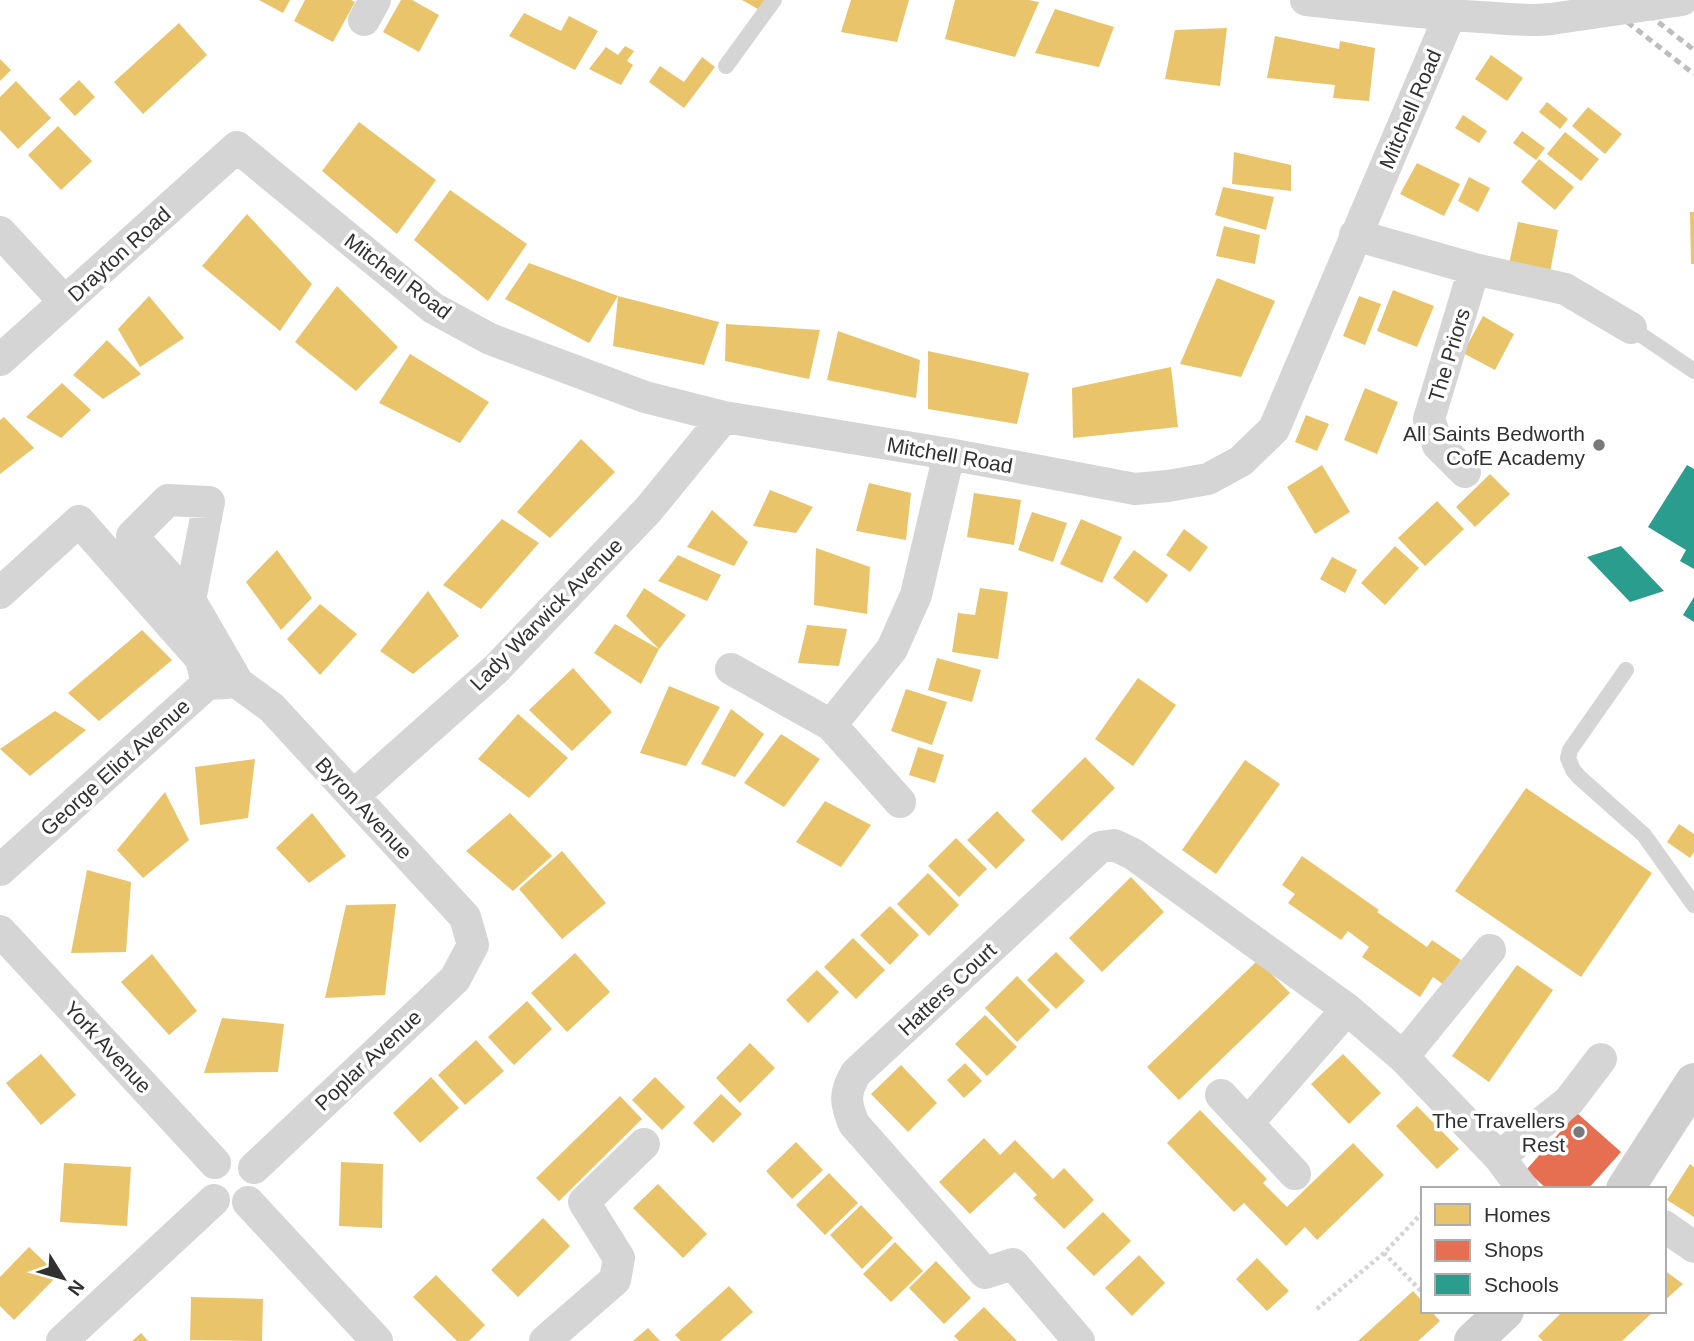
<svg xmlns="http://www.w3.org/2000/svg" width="1694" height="1341" viewBox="0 0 1694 1341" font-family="Helvetica,sans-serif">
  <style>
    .homes { fill: #e9c46a }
    .shops { fill: #e76f51 }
    .schools { fill: #2a9d8f }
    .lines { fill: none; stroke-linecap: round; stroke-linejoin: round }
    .path { stroke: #d4d4d4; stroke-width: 4.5; stroke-dasharray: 3.5 3.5; stroke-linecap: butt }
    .service { stroke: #d5d5d5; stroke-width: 16 }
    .minor { stroke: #d5d5d5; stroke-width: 32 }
    .secondary { stroke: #cfcfcf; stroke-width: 38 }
    .rail { stroke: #bdbdbd; stroke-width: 5; stroke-dasharray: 7 5; stroke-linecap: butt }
    .minor-bridge { stroke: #d5d5d5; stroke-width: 32 }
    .poi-dot { fill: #797979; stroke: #fff; stroke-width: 2.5 }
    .labels { text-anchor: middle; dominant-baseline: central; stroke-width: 7; stroke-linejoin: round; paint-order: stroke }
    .street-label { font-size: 21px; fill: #313131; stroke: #fff }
    .poi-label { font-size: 21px; fill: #313131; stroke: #fff; text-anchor: end }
  </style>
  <rect width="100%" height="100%" fill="#fff"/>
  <path class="homes" d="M259,0H290L283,13Z
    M305,0H351L355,2L333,42L294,21Z
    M401,0H412L439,15L419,52L383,32Z
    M742,0H774L765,13Z
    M851,0H909L897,42L841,32Z
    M955,0H1029L1039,2L1015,57L945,39Z
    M1055,9L1114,27L1099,67L1035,53Z
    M524,13L561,31L569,16L598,31L575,70L509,36Z
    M179,23L207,55L143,114L114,82Z
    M1227,28L1220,86L1165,79L1175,30Z
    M1275,36L1339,49L1340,41L1375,48L1369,101L1333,98L1335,85L1267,78Z
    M625,46L634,51L627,61L633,65L621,85L589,69L606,47L618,55Z
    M1491,55L1523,78L1507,101L1475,79Z
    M702,57L715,67L684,108L649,82L660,66L684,82Z
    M0,59L11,70L0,81Z
    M79,80L95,97L75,116L59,99Z
    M16,81L51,118L18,149L0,130V97Z
    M1547,102L1568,119L1560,129L1539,112Z
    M1588,107L1622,134L1605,154L1572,126Z
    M1463,115L1487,131L1479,143L1455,128Z
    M359,122L436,180L397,234L322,171Z
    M58,126L92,161L61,190L28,155Z
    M1522,131L1545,148L1536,160L1513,143Z
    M1565,132L1599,159L1581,181L1547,154Z
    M1234,152L1291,165V191L1232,184Z
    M1539,159L1574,187L1555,210L1521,182Z
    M1417,163L1460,184L1444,216L1400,194Z
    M1469,177L1490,188L1478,212L1458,201Z
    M1223,187L1274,197L1266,230L1215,215Z
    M450,190L527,244L488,301L414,240Z
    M1690,212H1694V264H1691Z
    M247,214L312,284L280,331L202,266Z
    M1518,222L1558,230L1550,272L1509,264Z
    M1224,226L1260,235L1255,264L1216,256Z
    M529,263L618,296L589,343L505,299Z
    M1217,278L1275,301L1241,377L1180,364Z
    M337,286L398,347L356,391L295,342Z
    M1393,290L1434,306L1417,347L1377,331Z
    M149,296L184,338L140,367L118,329Z
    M618,296L719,322L704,365L613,346Z
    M1359,296L1381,304L1365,345L1343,336Z
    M1483,316L1514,334L1495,370L1463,353Z
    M726,324L820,330L809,379L725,361Z
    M838,331L920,360L916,398L827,380Z
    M107,340L141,374L103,399L73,375Z
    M928,351L1029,373L1017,424L928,409Z
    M410,354L489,402L460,443L379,403Z
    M1171,367L1178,427L1073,438L1072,388Z
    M62,383L91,410L61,438L26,417Z
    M1365,388L1398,402L1377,454L1344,440Z
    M1306,415L1329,424L1317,451L1295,442Z
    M4,417L34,448L0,474V420Z
    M581,439L615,472L550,538L517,512Z
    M1322,465L1350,512L1315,534L1287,487Z
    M1490,474L1510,494L1475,527L1456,507Z
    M869,483L911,493L906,540L856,531Z
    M770,490L813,507L796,533L753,526Z
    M974,493L1021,500L1014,545L967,537Z
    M1437,501L1464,529L1425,566L1398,538Z
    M712,510L748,542L734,566L687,547Z
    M1032,512L1067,523L1053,562L1018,550Z
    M502,519L539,543L481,609L443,585Z
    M1081,519L1122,537L1102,583L1060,564Z
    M1184,529L1208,547L1190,572L1166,555Z
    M1395,546L1419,568L1385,605L1361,583Z
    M816,548L870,567L867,614L814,605Z
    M277,550L312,598L281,630L246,582Z
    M1134,550L1168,575L1147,603L1113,578Z
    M678,555L721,575L707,601L658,581Z
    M1332,557L1357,570L1345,593L1320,579Z
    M644,588L686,615L659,649L641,684L594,653L615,624L659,649L626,616Z
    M980,588L1008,592L998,659L952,652L958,613L975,615Z
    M428,591L459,636L413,674L380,651Z
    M320,604L357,634L320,675L287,639Z
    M807,625L847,629L839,666L798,663Z
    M142,630L172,660L99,721L68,693Z
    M937,658L981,670L972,702L928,690Z
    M573,668L612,712L572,751L529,710Z
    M1138,678L1176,705L1133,766L1095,739Z
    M669,686L720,707L686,766L640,753Z
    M906,689L947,702L932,745L891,731Z
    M731,709L764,734L735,777L701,764Z
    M55,711L86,730L30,776L0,749Z
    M518,714L568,758L529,798L478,759Z
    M781,734L820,759L784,807L744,783Z
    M918,747L944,755L935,783L909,775Z
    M1085,757L1115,788L1062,841L1031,811Z
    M255,759L248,818L200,825L195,767Z
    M1245,760L1280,784L1216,874L1182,850Z
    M1526,788L1652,873L1581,977L1455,891Z
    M165,792L189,840L143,878L117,850Z
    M825,801L871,825L841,867L796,842Z
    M997,811L1025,840L996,869L967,840Z
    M312,813L346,856L309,883L276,848Z
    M510,813L552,856L513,891L466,851Z
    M1679,824L1694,834V852L1690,858L1667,842Z
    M956,838L987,869L959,897L928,866Z
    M562,851L606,903L562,939L519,889Z
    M1302,856L1379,910L1377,912L1427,947L1432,940L1461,960L1444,985L1433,977L1420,997L1362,957L1369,947L1348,931L1341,940L1288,903L1295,894L1282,885Z
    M87,870L131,882L126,952L71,953Z
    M928,873L959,905L929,936L897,904Z
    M1131,877L1164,912L1102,972L1069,938Z
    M396,904L385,995L325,998L346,905Z
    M890,906L919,935L890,965L860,935Z
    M853,938L885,970L856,999L824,967Z
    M1056,952L1085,981L1056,1009L1027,980Z
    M575,953L610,992L567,1032L531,993Z
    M152,954L197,1011L169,1035L121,982Z
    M1258,960L1290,993L1179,1100L1147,1067Z
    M1517,965L1553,990L1489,1082L1452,1056Z
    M817,970L839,992L808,1023L786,1000Z
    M1017,976L1050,1010L1017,1042L985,1008Z
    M527,1001L552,1029L514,1065L488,1037Z
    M985,1015L1017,1047L987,1076L955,1044Z
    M222,1018L284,1024L278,1072L204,1073Z
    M476,1040L504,1071L465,1105L438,1075Z
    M750,1043L775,1068L740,1103L716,1078Z
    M41,1054L76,1095L41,1125L6,1083Z
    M1343,1054L1381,1093L1349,1124L1311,1084Z
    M965,1063L982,1081L964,1098L947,1080Z
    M901,1065L937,1103L908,1132L871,1094Z
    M431,1077L459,1108L420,1143L393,1113Z
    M655,1077L685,1107L662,1130L632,1100Z
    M721,1094L742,1114L713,1143L693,1123Z
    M620,1096L642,1119L559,1201L536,1178Z
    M1417,1106L1459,1149L1437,1169L1396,1126Z
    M1200,1110L1267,1179L1263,1183L1287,1207L1353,1143L1384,1175L1317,1240L1305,1227L1286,1246L1244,1203L1234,1212L1167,1143Z
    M984,1138L1000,1155L1015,1140L1053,1179L1064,1168L1094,1200L1064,1229L1033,1198L1037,1195L1015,1172L970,1214L939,1182Z
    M796,1142L823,1170L792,1199L766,1171Z
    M341,1162L383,1164L382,1228L339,1226Z
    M64,1163L131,1167L127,1226L60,1222Z
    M1690,1164L1694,1167V1217L1667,1200Z
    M829,1173L858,1203L825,1235L796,1205Z
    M658,1184L707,1234L683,1258L633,1208Z
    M861,1205L893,1238L862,1269L830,1235Z
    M1103,1212L1131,1241L1094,1276L1066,1248Z
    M543,1218L570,1246L518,1297L491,1270Z
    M895,1242L923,1271L891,1302L863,1274Z
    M29,1247L58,1275L14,1320L0,1306V1277Z
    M1139,1255L1165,1283L1132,1316L1105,1288Z
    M1257,1258L1289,1291L1267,1311L1236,1279Z
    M936,1261L971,1298L944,1324L909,1288Z
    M1664,1270L1683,1284L1664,1301Z
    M436,1275L485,1325L469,1341H457L413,1297Z
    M729,1286L753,1312L720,1341H681L675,1335Z
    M1413,1291L1423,1302V1311H1431L1440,1321L1418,1341H1358Z
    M191,1297L263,1299L262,1341L190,1340Z
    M984,1307L1017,1341H959L954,1336Z
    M1563,1311H1654L1622,1341H1543L1538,1336Z
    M648,1328L660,1341H633Z
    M141,1333L148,1341H132Z"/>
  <path class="shops" d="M1577,1113L1621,1152L1588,1189H1547L1526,1170Z"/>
  <path class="schools" d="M1687,465L1694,469V569L1680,561L1686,550L1648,527Z
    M1621,546L1664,591L1630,602L1587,557Z
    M1694,597V622L1683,615Z"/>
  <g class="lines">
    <path class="path" d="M1384,1253L1423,1293
      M1317,1309L1384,1253L1423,1212"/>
    <path class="service" d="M726,66L774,0
      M1631,328L1694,371
      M1626,670L1570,750L1568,758L1573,770L1579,777L1644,835L1694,905"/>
    <path class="minor" d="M1306,0C1364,6 1422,14 1480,17C1504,18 1527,22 1551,19
      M364,20L375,0
      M0,232L65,302
      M1355,235L1474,269L1565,289L1631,328
      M0,360L237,147L433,308L490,339L645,397L724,417L949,454L1135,489L1168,486L1208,479L1241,461L1274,429L1450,15
      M1465,472L1438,445L1429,419L1474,269
      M0,593L79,521L201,659L207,684
      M190,600L132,536L168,500L209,502L190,600L238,683L272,708L465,917L473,945L455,979L254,1168
      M731,669L831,725L900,802
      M831,725L892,649L916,595L949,454
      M353,796L496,669L648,510L724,417
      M0,870L207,684L227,683
      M0,931L215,1163
      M1403,1057L1490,950
      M1221,1095L1295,1174
      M1248,1123L1347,1009
      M1499,1157L1569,1101L1601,1059
      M248,1202L377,1341
      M1664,1226L1694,1247
      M62,1341L214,1200
      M545,1341L615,1280L619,1258L584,1202L644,1144
      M1079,1341L1013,1264L985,1273L854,1124C845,1103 844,1093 856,1073L1100,847L1114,845L1133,854L1347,1009L1403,1057L1499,1157L1523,1189"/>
    <path class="secondary" d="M1625,1189L1694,1082
      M1473,1341L1505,1311"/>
    <path class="rail" d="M1599,0L1694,74
      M1630,0L1694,50"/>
    <path class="minor-bridge" d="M1551,19L1682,0"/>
  </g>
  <g class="poi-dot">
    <circle cx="1599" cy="445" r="7"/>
    <circle cx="1579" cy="1132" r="7"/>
  </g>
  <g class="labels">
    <g class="street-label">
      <text transform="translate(1410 109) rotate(-67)">Mitchell Road</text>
      <text transform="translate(119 254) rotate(-42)">Drayton Road</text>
      <text transform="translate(398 276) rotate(37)">Mitchell Road</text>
      <text transform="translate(1449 355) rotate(-73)">The Priors</text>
      <text transform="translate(950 455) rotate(10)">Mitchell Road</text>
      <text transform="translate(546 614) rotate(-45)">Lady Warwick Avenue</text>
      <text transform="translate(115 767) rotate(-42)">George Eliot Avenue</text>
      <text transform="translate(364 808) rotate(47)">Byron Avenue</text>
      <text transform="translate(947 989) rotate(-43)">Hatters Court</text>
      <text transform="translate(108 1047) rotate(47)">York Avenue</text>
      <text transform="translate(368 1060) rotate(-43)">Poplar Avenue</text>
    </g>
    <g class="poi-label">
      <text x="1585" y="433">All Saints Bedworth<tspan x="1585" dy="24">CofE Academy</tspan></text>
      <text x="1565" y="1120">The Travellers<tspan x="1565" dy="24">Rest</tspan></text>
    </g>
  </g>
  <rect x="1421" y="1187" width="245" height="126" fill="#ffffff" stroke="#adadad" stroke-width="2"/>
  <rect x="1435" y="1204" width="35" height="21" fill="#e9c46a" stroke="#adadad" stroke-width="2"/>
  <text x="1484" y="1222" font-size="21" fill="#313131">Homes</text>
  <rect x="1435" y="1240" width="35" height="21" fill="#e76f51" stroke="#adadad" stroke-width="2"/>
  <text x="1484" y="1257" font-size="21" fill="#313131">Shops</text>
  <rect x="1435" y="1274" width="35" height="21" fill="#2a9d8f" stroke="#adadad" stroke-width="2"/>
  <text x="1484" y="1292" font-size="21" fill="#313131">Schools</text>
  <g transform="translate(63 1278) rotate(127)" stroke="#ffffff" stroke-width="5" paint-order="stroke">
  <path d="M0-5L12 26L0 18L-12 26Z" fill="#313131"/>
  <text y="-10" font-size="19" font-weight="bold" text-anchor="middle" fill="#313131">N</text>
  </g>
</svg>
